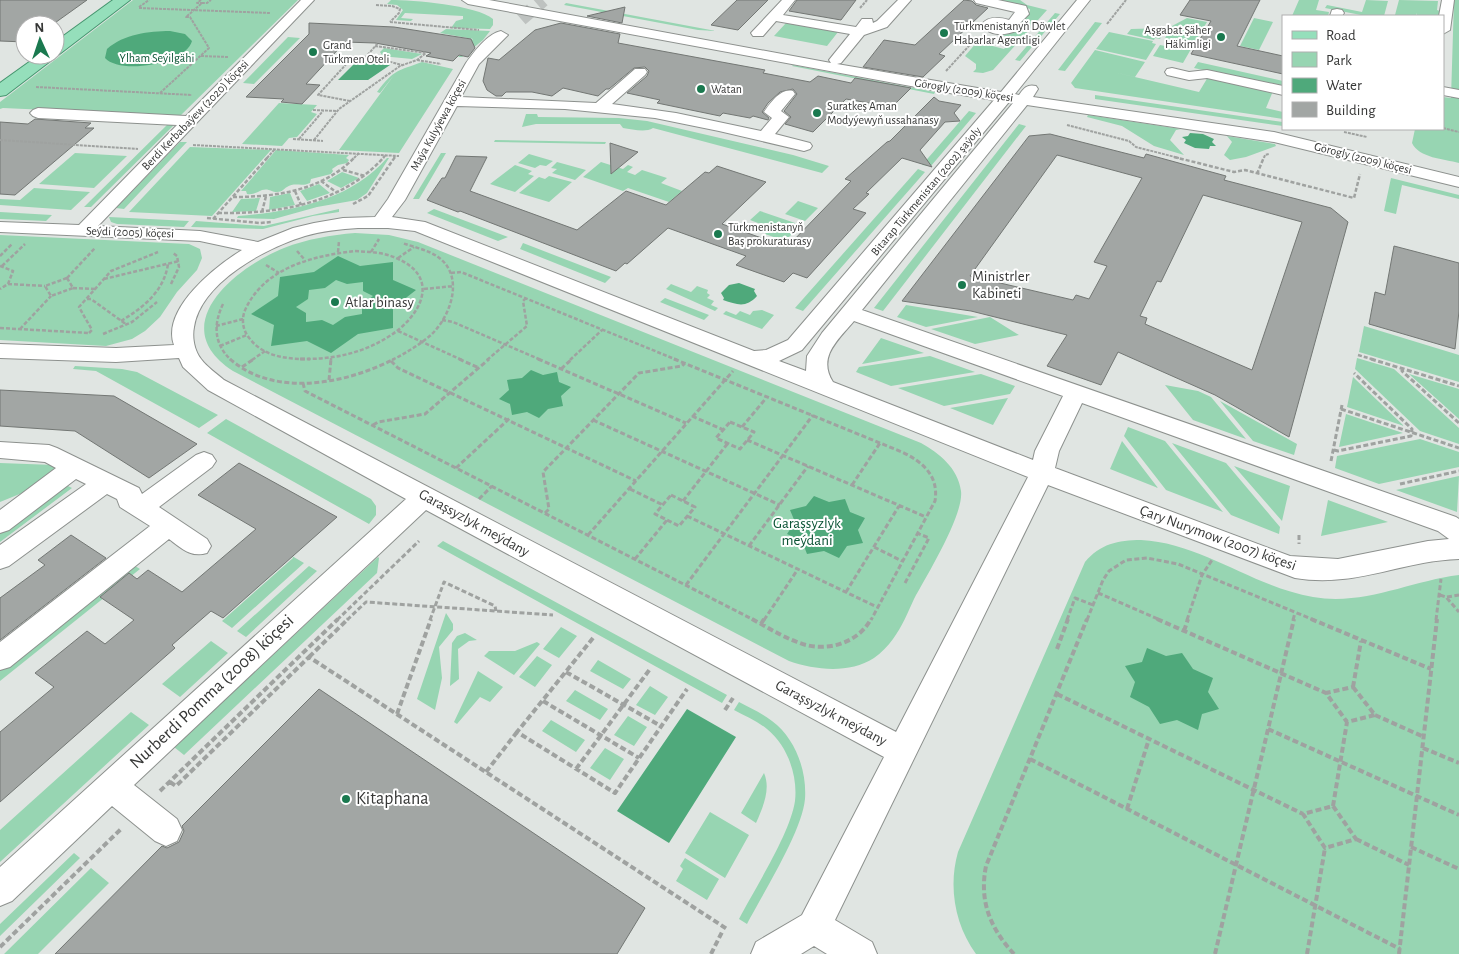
<svg xmlns="http://www.w3.org/2000/svg" width="1459" height="954" viewBox="0 0 1459 954" font-family="'Alegreya Sans',sans-serif">
  <style>
    .green { fill: #97d5b2 }
    .water { fill: #4fa97b; fill-rule: evenodd }
    .building { fill: #a2a6a4; stroke: #737774; fill-rule: evenodd }
    .lines { fill: none; stroke-linecap: round; stroke-linejoin: round }
    .minor-tunnel { stroke: #bec2c0; stroke-width: 14; stroke-dasharray: 14 8; stroke-linecap: butt }
    .minor-casing { stroke: #8d918e; stroke-width: 2 }
    .major-casing { stroke: #46966f; stroke-width: 2 }
    .path-far3 { stroke: #9fa2a0; stroke-width: 2; stroke-dasharray: 3 1; stroke-linecap: butt }
    .path-far2 { stroke: #9fa2a0; stroke-width: 2.5; stroke-dasharray: 4 2; stroke-linecap: butt }
    .path-far1 { stroke: #9fa2a0; stroke-width: 3; stroke-dasharray: 5 2.5; stroke-linecap: butt }
    .path { stroke: #9fa2a0; stroke-width: 4; stroke-dasharray: 6 3; stroke-linecap: butt }
    .minor { fill: #fff; fill-rule: evenodd }
    .major { fill: #95dfbb; fill-rule: evenodd }
    .poi-dot { fill: #1a794f; stroke: #fff; stroke-width: 2 }
    .labels { text-anchor: middle; dominant-baseline: central; stroke-width: 4; stroke-linejoin: round; paint-order: stroke }
    .far-poi-label { font-size: 12px; fill: #363736; stroke: #fff; text-anchor: start }
    .far-park-label { font-size: 12px; fill: #0a5334; stroke: #fff }
    .far-street-label { font-size: 12px; fill: #363736; stroke: #fff }
    .poi-label { font-size: 15px; fill: #363736; stroke: #fff; text-anchor: start }
    .street-label { font-size: 15px; fill: #363736; stroke: #fff }
    .park-label { font-size: 15px; fill: #0a5334; stroke: #fff }
    .near-street-label { font-size: 18px; fill: #363736; stroke: #fff }
    .near-poi-label { font-size: 18px; fill: #363736; stroke: #fff; text-anchor: start }
  </style>
  <rect width="100%" height="100%" fill="#e0e5e2"/>
  <path class="green" d="M133,0H298L180,116L3,108L0,109V102Z
    M391,0C412,0 477,5 493,19V25L490,29L451,28L456,21L463,19V16L405,13L401,18L413,19L411,21L396,20L403,10L397,5L387,4Z
    M999,0H1020L1027,5L1047,10L993,70L983,73L973,72L976,69V64L965,56L977,42L1004,49L1014,38L1001,35L1016,31L1017,26L1030,11V9Z
    M1299,0H1319L1316,10L1329,12L1328,16H1292Z
    M1366,0L1388,1L1384,16H1366L1325,8L1327,5L1362,12Z
    M1399,0L1438,1L1437,10L1440,11L1439,16H1417V13L1416,16L1395,15Z
    M1454,0H1459V163C1444,159 1419,158 1412,143L1415,129H1443V97L1451,98Z
    M566,3L716,31L698,30L564,5Z
    M1055,13L1060,14L1020,61L1015,60Z
    M1187,18L1207,22L1191,48L1167,43L1168,41L1164,40L1172,26Z
    M1254,18L1273,22L1259,50L1240,46Z
    M1095,22L1102,23L1065,71L1058,70Z
    M786,23L838,32L827,46L774,36Z
    M1167,28L1160,39L1155,38L1154,40L1127,34L1131,29Z
    M446,29L490,31L483,40L462,57H458L461,54L459,51L473,39L440,33Z
    M1109,32L1153,41L1152,43L1156,44L1146,60L1096,49Z
    M288,37L300,38L254,84L243,83Z
    M1166,44L1191,49L1183,63L1153,56L1160,45L1165,46Z
    M384,48L422,54L412,59L381,56L382,55L380,52Z
    M1095,50L1145,62L1135,77L1092,67L1199,92L1208,77L1273,91L1266,108L1283,112V119L1075,88L1071,83Z
    M422,62L453,69L399,153L339,150L394,75L380,93L377,92C394,69 398,71 422,62Z
    M1198,62L1283,81V88L1194,68Z
    M793,65L935,92L934,94L792,66Z
    M1095,95L1261,119L1283,122V126L1095,99Z
    M279,103L317,105L311,112L317,114L297,137L289,138L282,146L242,144Z
    M969,111L976,113L931,166L922,165Z
    M526,114H537L538,117L619,118L647,121L793,155L829,166L822,173L653,128C645,133 632,129 623,128L620,124H536L522,127Z
    M1088,115L1181,129L1176,130L1170,140L1184,155L1154,146L1122,126L1087,117Z
    M168,124L174,125L91,207H84Z
    M1019,124L1026,126L883,311L874,308Z
    M1227,136L1275,144L1276,146L1246,157L1230,160L1224,155L1232,142Z
    M495,140L606,142L605,144L494,142Z
    M180,142H187L124,209L116,208Z
    M190,147L271,150L212,216L129,212Z
    M276,150L349,155L346,158L349,160L347,163L338,165L332,169L333,171L331,174L311,179L310,183C302,187 294,182 287,187C283,189 283,192 277,192C271,192 269,188 262,190C257,192 254,195 247,194L246,191H241Z
    M75,153L127,156L94,188L39,184Z
    M441,153H446L419,199H413Z
    M529,154L553,161L546,166L540,165L535,168L518,163Z
    M387,158H389L367,193L357,200L317,207L274,219L237,218L238,216C291,212 351,200 387,158Z
    M557,162L586,170L575,180L552,173L557,169L551,168Z
    M601,162L623,169L628,165L633,167L627,172L635,175L642,170L667,178L661,183L682,191L669,202L628,188L623,191L583,177Z
    M515,165L532,171L528,174L534,176L515,192L490,184Z
    M918,169L925,172L803,311L795,308Z
    M342,172L359,178L341,188L327,181Z
    M549,176L572,182L549,202L519,193L539,177L545,179Z
    M1391,178L1459,195V199L1402,185L1396,214L1384,211Z
    M319,184L330,193L307,201L300,191Z
    M34,188L90,192L71,210L0,205V199L20,200Z
    M290,193L295,205L269,210L270,197Z
    M260,198L256,211L232,212L241,199Z
    M798,201L818,208L805,221L785,214Z
    M339,209V212L313,216L263,229L191,227L196,221L264,226Z
    M434,209L508,237L498,241L427,213Z
    M760,211L801,225L785,241L765,234L771,228L750,220Z
    M0,212L52,215L46,221L0,219Z
    M109,217L189,221L184,227L117,224L111,222Z
    M355,233L389,235L418,242L921,443C939,453 958,468 961,491C964,515 927,575 914,599C908,612 902,627 893,639C888,646 881,653 874,658C849,674 815,670 789,661L233,371C164,326 234,268 284,248C307,239 331,235 355,233Z
    M0,235L189,244L200,249L202,258L197,270L177,292L160,317L145,331L132,339L106,346L0,340Z
    M523,243L611,277L605,283L520,249Z
    M671,284L691,292L697,286L708,290L707,293L710,295L707,298L714,301L711,305L718,308L715,311L666,289Z
    M665,298L709,315L704,320L660,302Z
    M906,305L978,317L926,327L897,317Z
    M762,310L774,315L762,329L723,314L726,311L736,315L740,311L750,315L753,311Z
    M990,317L1019,335L975,344L931,329Z
    M1364,326L1459,355V382L1359,352Z
    M881,338L924,353L862,364Z
    M930,356L975,372L891,386L856,372L859,367Z
    M1357,358L1394,369L1459,428V444L1420,431L1355,369Z
    M75,366L122,369L137,372L218,415L199,428L96,371L73,369Z
    M981,374L1015,386L1010,394L944,406L898,388Z
    M1409,374L1459,389V419Z
    M1353,377L1404,426L1347,407Z
    M1165,385L1198,391L1211,397L1246,439L1193,420Z
    M1008,398L993,425L950,408Z
    M1220,401L1297,444L1294,455L1253,441Z
    M1346,414L1403,433L1339,447Z
    M226,419L371,499L376,506V515L369,524L207,433Z
    M1128,427L1165,441L1223,512L1166,490L1124,436Z
    M1420,439L1459,452V467L1379,484L1335,468L1337,456Z
    M1122,441L1158,488L1110,469Z
    M1172,443L1226,463L1280,527L1279,534L1231,515Z
    M0,463L54,465L57,467L37,487L0,502Z
    M1234,466L1290,486L1282,521Z
    M1459,476L1457,512L1396,490Z
    M64,484L72,488L0,542V531Z
    M1328,500L1388,522L1321,536Z
    M1141,540C1202,543 1253,587 1313,597C1364,606 1410,581 1459,575V954H976C955,925 948,887 958,852L1085,562C1100,544 1118,540 1141,540Z
    M443,541L727,695L722,703L437,546Z
    M292,556L304,563L232,628L222,621L293,558Z
    M378,557L379,558L377,573L184,755L174,747Z
    M130,563L140,569L0,681V666Z
    M309,566L317,571L246,637L237,631Z
    M446,613L453,624V630L439,647L442,678L435,710L417,699Z
    M561,627L577,636L559,658L543,649Z
    M465,633L477,640L469,641L458,649L459,679L450,686L452,643L457,636Z
    M211,641L228,653L180,697L162,684Z
    M537,642L540,644L514,675L484,656L489,651H515Z
    M537,656L552,665L535,687L519,677Z
    M598,660L631,679L623,689L590,671Z
    M478,671L503,687L490,702L480,697L457,724L454,722Z
    M650,686L668,697L655,715L636,705Z
    M575,690L608,709L600,720L566,701Z
    M739,702C750,708 762,713 772,721C795,738 807,770 805,799C802,832 763,893 747,924L739,919C755,888 790,834 795,801C798,775 787,745 767,729C757,721 745,716 734,710Z
    M131,712L149,725L0,862V830Z
    M628,716L647,727L634,746L614,735Z
    M551,720L585,740L576,752L542,731Z
    M605,748L624,759L610,780L590,768Z
    M764,773C771,789 763,807 756,823L741,813Z
    M710,812L749,835L725,878L685,853Z
    M74,853L80,858L0,936V924Z
    M685,858L719,879L707,900L676,881L683,869L680,866Z
    M91,868L109,883L38,954H4Z"/>
  <path class="water" d="M170,31L185,34L192,41C186,64 120,75 105,58L107,49C124,34 149,31 170,31Z
    M360,61L389,64L390,65L368,80H338L355,63Z
    M1190,133L1203,134L1214,139L1212,142L1216,146H1210L1209,149L1195,148L1184,143L1186,140L1182,137L1188,136Z
    M338,256L360,266L393,262V280L416,290L393,308V328L358,334L331,353L307,341L271,346L274,325L251,314L278,296L280,277L314,272ZM336,280L347,284L363,282V291L373,296L362,305V314L345,317L333,325L322,320L306,322V313L296,307L308,299L309,290L325,288Z
    M739,283L755,289L754,291L757,296C746,308 738,305 723,300L724,298L721,293L729,285Z
    M531,370L543,375L557,372L559,382L571,387L561,396L563,406L548,409L539,418L527,412L512,415L510,404L499,399L509,390L507,380L522,378Z
    M814,496L829,502L845,499L850,512L865,518L858,530L863,543L847,546L839,558L824,551L807,554L802,541L787,534L795,522L790,510L806,506Z
    M1147,648L1166,656L1182,653L1193,669L1213,678L1208,692L1219,709L1202,714L1198,730L1177,720L1160,724L1149,707L1130,697L1135,682L1125,666L1142,662Z
    M687,709L736,737L669,843L617,811Z"/>
  <path class="building" d="M0,0H87L52,25H25V42L0,41Z
    M737,0H768L738,30L711,25Z
    M797,0H856L841,20L789,11Z
    M964,0L972,1L976,5L988,8L939,54L945,56L923,77L863,67L884,40L915,45Z
    M1190,0H1260L1237,46L1283,56V74L1191,54L1211,21L1180,15Z
    M625,7L622,23L587,16Z
    M309,23L394,27L471,39L475,48L468,57L459,55L453,61L426,56L431,53L375,43L345,42L306,84L320,85L302,104L281,102L284,99L246,97L309,34Z
    M561,23L620,34L618,43L765,70L763,73L810,82L818,76L851,83L855,78L911,88L892,107L846,99L813,132L785,124L791,117L784,111L797,94L793,89L780,92L768,103L762,112L769,118L768,120L753,116L750,118L723,113L720,116L657,103L660,100L627,93L647,76L649,71L645,67L634,68L609,89H606L598,96L563,88L552,96L532,92H506L502,96H496L487,90L483,81L488,58L499,60L535,30Z
    M934,97L939,101L961,105L954,113L960,121L945,122L920,150L932,167L902,158L866,193L869,194L853,209L866,213L807,278L793,273L784,282L736,265L746,256L668,228L627,264L625,263L616,271L460,211L458,212L427,200L442,178H445L456,156L487,157L470,191L577,230L626,191L666,205L705,172L709,173L717,166L766,182L722,224L787,247L851,181L845,179L887,142L890,141Z
    M35,119L91,123L85,128H94L15,195L0,194V122L28,124Z
    M1050,134L1144,158L1146,154L1226,176L1224,180L1331,208L1348,222L1289,437L1215,395L1118,352L1101,385L1047,366L1067,335L971,311L902,301L1029,136ZM1057,155L1142,178L1094,262L1107,266L1089,299L1076,295L1073,300L970,276ZM1203,195L1302,222L1252,370L1145,324L1147,318L1140,316L1157,281L1161,282Z
    M610,143L638,152L611,174Z
    M1394,246L1459,263V311L1455,349L1369,324L1375,292L1385,295Z
    M0,390L114,396L197,444L149,478L75,431L0,426Z
    M239,463L337,517L223,618L211,611L172,645L175,648L0,802V732L54,687L35,673L87,631L105,644L134,620L100,597L129,573L137,579L148,570L182,592L256,529L198,495Z
    M71,535L106,558L0,640V598L45,565L38,560Z
    M319,689L645,908L617,954H55L162,846L167,848L179,842L184,831L182,826Z"/>
  <g class="lines">
    <path class="minor-tunnel" d="M521,19L543,0"/>
    <defs>
      <path id="minor" d="M301,0H314L98,226L200,231L258,242L293,228L314,223L343,218L375,217L388,199L466,63C474,52 487,34 501,31L508,35L479,64L461,97L596,103L635,69H645L647,72L645,75L612,104L676,113L761,131L772,118L764,112C771,102 781,88 793,91L795,94L781,111L789,117L775,134L810,143L812,146L810,149L804,151L719,131L655,118L565,109L457,106L405,200L392,217L425,222L754,351L766,350L788,340L994,100L943,92L468,4L462,0H489L831,63L829,60L850,34L776,21L763,36H753L751,33L782,0H795L783,15L856,27L862,19H872L873,23L877,21L898,0H911L887,27L864,35L841,63L837,64L1001,92L1077,0H1090L1015,94L1019,95C1024,88 1027,84 1036,86L1038,89L1033,97L1274,132L1459,177V187L1274,142L1027,105L862,310L1456,517L1459,519V559C1400,561 1356,588 1295,578L1048,485L835,920L872,942L877,954H827L814,946L801,954H751L756,942L802,915L884,757L426,510L134,785L177,819L182,830L177,841L166,846L155,841L112,806L12,901L0,906V867L406,499L208,390L183,367L179,358L116,362L0,358V344L116,348L174,345C161,309 216,266 242,250L200,241L0,232V222L79,225L177,125L38,118L33,116L30,113L33,110L38,108L186,116ZM1009,102L1013,103L822,333L807,356L806,371L779,361L802,350ZM358,228H388L415,231L1028,477L896,732L224,380C216,373 207,367 201,359C194,350 192,337 194,327C201,282 266,248 305,236C322,231 341,229 358,228ZM854,321L1063,396L1035,451L1033,460L833,382C817,357 838,340 854,321ZM1082,403L1438,531L1449,539L1428,541L1338,559L1290,556L1055,468L1059,451Z
        M974,0H998L1026,6L1029,14L1017,26L1016,31C1004,36 990,36 981,25C988,16 999,17 1009,20L1015,12L976,3Z
        M1442,0H1454L1450,30L1443,34V16H1439Z
        M1337,9L1342,10L1344,13L1342,16H1330L1332,10Z
        M1172,68L1189,72L1207,70L1283,86V95L1207,78L1189,80L1167,75L1165,72L1167,69Z
        M1443,87L1459,90V98L1443,95Z
        M0,442L49,445L57,448L139,488L142,494L196,455L204,452L212,455L216,461L212,467L159,507L207,539L211,546L207,553C191,558 181,548 169,539L10,667L0,670V642L150,526L120,507L117,499L107,494L9,566L0,569V545L86,484L76,479L9,530L0,533V510L56,468L45,462L0,458Z"/>
      <path id="major" d="M113,0H130L6,95L0,96V83L39,55H55V42Z"/>
    </defs>
    <use href="#minor" class="minor-casing"/>
    <use href="#major" class="major-casing"/>
    <path class="path-far3" d="M201,0L197,3H202
      M376,5L392,6L400,9L399,13L390,22
      M139,7L149,0
      M139,8L270,13
      M860,8L867,0
      M390,22L479,30
      M1107,24L1126,0
      M375,46L426,53
      M201,56L228,57
      M365,58L378,43
      M417,60L441,64
      M946,71L978,36
      M36,87L192,95
      M160,93L209,48L190,17H186L202,3H207L211,0
      M350,101L318,95L350,60L376,58L402,65
      M313,110L337,111
      M1067,125L1129,141L1136,147L1179,158
      M1443,128L1459,132
      M1344,132L1367,137
      M293,139L323,141
      M299,139L323,111
      M0,140L138,149
      M314,140L339,109L400,66L417,60L426,53
      M193,145L399,156
      M267,158L275,149
      M354,158L359,153
      M383,158L386,155
      M394,158L395,156
      M1264,158L1265,155L1269,154"/>
    <path class="path-far2" d="M1174,157L1234,172L1245,170L1354,198L1360,174
      M343,170L365,176
      M1257,174L1264,157
      M321,181L336,192
      M295,191L301,205
      M233,197C278,197 323,190 355,157
      M353,204L368,196L395,157
      M262,212L266,196
      M218,213C279,214 342,204 384,157
      M207,218L260,223L271,222
      M213,219L268,157
      M297,251L305,260
      M355,251C369,252 383,252 396,258C442,277 421,317 388,337C363,353 334,359 305,359C286,359 263,356 250,339C242,330 241,318 246,308C266,267 313,256 355,251Z
      M338,252L339,241
      M371,252L379,239
      M0,256L12,244
      M398,258L414,247
      M266,265L279,273
      M0,266L13,271L8,284L0,289
      M2,266L25,244
      M451,273L461,272L677,360
      M67,278L95,248
      M67,278L73,288L51,296L45,286Z
      M104,279L179,261
      M8,284L45,286
      M171,284L179,267L177,256L173,253
      M73,288L95,289
      M424,289L454,286
      M87,299H91L127,325
      M223,304C213,325 214,344 231,360
      M442,320L453,322L541,360
      M121,321C144,307 164,291 168,264
      M216,326L243,319
      M0,328L89,333
      M20,329L51,296
      M398,331L462,360
      M89,333L92,330L79,307L111,271L158,252
      M103,334L132,322L157,302
      M220,346L247,335
      M1358,355L1375,360
      M252,360L265,351
      M331,360V358
      M392,360C406,353 419,345 431,335C451,316 465,276 438,257C428,250 414,247 402,243
      M487,360L527,326L523,301L526,298
      M570,360L602,330"/>
    <path class="path-far1" d="M230,359C274,398 346,384 394,359
      M300,359H310
      M459,359L479,368
      M538,359L686,423
      M674,359L902,452C923,462 939,476 935,501L871,620
      M1371,359L1459,386
      M391,361L398,368L636,481
      M242,367L254,359
      M1402,368V371L1459,423
      M561,369L572,359
      M329,380L331,359
      M303,383L305,391L754,620
      M1341,409L1459,448
      M692,416L724,430
      M593,420L780,505
      M730,422L754,432L740,449L716,438Z
      M373,425L378,422L425,414L489,359
      M742,427L767,397
      M747,440L926,517
      M1334,450L1338,451L1411,436L1412,429L1354,373
      M1331,461L1342,405
      M456,468L511,417
      M1400,484L1459,471
      M852,485L880,443
      M630,489L663,505
      M671,495L695,507L679,526L655,514Z
      M479,499L492,486
      M683,501L728,443
      M545,513L549,509L543,472L639,373L682,366L685,363
      M687,516L879,608
      M588,535L733,371
      M1299,535V544
      M749,546L808,466
      M874,547L902,561
      M635,559L667,520
      M905,583L929,538L917,533
      M686,585L813,415
      M846,592L899,506
      M1098,593L1160,620
      M1440,595L1446,597L1459,612
      M1447,597L1459,595
      M337,620L419,541
      M347,620L366,602L553,615
      M430,620L444,582L495,606L496,611
      M764,620L798,569
      M1067,620L1075,598L1093,605
      M1087,620L1103,580L1109,571L1126,560L1147,558L1178,564L1314,620
      M1187,620L1202,575L1212,560
      M1293,620L1295,613
      M1436,620L1441,579"/>
    <path class="path" d="M752,619C767,627 781,636 797,642C823,653 857,645 871,619
      M1157,619L1326,693
      M1311,619L1431,669
      M761,624L764,619
      M1184,631L1188,619
      M593,638L517,732L615,793L687,689
      M1057,649L1068,619
      M309,657L348,619
      M566,672L661,726
      M1353,687L1375,715L1347,722L1326,693Z
      M1353,687L1361,641
      M1057,694L1303,814
      M543,701L639,758
      M725,710L733,698
      M397,714L431,619
      M1375,715L1424,737
      M1268,729L1459,815
      M1423,748L1459,763
      M1030,759L1400,949
      M576,769L650,669
      M486,772L517,732
      M170,782L176,786L309,657L727,929
      M160,791L338,619
      M1333,806L1347,722
      M1333,806L1356,839L1325,848L1303,814Z
      M1127,809L1149,739
      M1356,839L1409,865
      M1411,847L1459,869
      M0,947L122,828
      M711,954L722,932
      M1014,954C990,928 979,901 986,866L1087,619
      M1215,954L1294,619
      M1307,954L1325,848
      M1399,954L1437,619"/>
    <use href="#minor" class="minor"/>
    <use href="#major" class="major"/>
  </g>
  <g class="poi-dot">
    <circle cx="944" cy="33" r="5"/>
    <circle cx="1221" cy="37" r="5"/>
    <circle cx="313" cy="52" r="5"/>
    <circle cx="701" cy="89" r="5"/>
    <circle cx="817" cy="113" r="5"/>
    <circle cx="718" cy="234" r="5"/>
    <circle cx="962" cy="285" r="5"/>
    <circle cx="335" cy="302" r="5"/>
    <circle cx="346" cy="799" r="5"/>
  </g>
  <g class="labels">
    <g class="far-poi-label">
      <text x="954" y="26">Türkmenistanyň Döwlet<tspan x="954" dy="14">Habarlar Agentligi</tspan></text>
      <text x="1211" y="30" text-anchor="end">Aşgabat Şäher<tspan x="1211" dy="14">Häkimligi</tspan></text>
      <text x="323" y="45">Grand<tspan x="323" dy="14">Türkmen Oteli</tspan></text>
      <text x="711" y="89">Watan</text>
      <text x="827" y="106">Suratkeş Aman<tspan x="827" dy="14">Modyýewyň ussahanasy</tspan></text>
      <text x="728" y="227">Türkmenistanyň<tspan x="728" dy="14">Baş prokuraturasy</tspan></text>
    </g>
    <g class="far-park-label">
      <text x="157" y="58">Ylham Seýilgähi</text>
    </g>
    <g class="far-street-label">
      <text transform="translate(964 90) rotate(9)">Görogly (2009) köçesi</text>
      <text transform="translate(195 115) rotate(-46)">Berdi Kerbabaýew (2020) köçesi</text>
      <text transform="translate(438 125) rotate(-61)">Maýa Kulyýewa köçesi</text>
      <text transform="translate(1363 158) rotate(14)">Görogly (2009) köçesi</text>
      <text transform="translate(926 191) rotate(-50)">Bitarap Türkmenistan (2002) şaýoly</text>
      <text transform="translate(130 232) rotate(2)">Seýdi (2005) köçesi</text>
    </g>
    <g class="poi-label">
      <text x="972" y="276">Ministrler<tspan x="972" dy="17">Kabineti</tspan></text>
      <text x="345" y="302">Atlar binasy</text>
    </g>
    <g class="street-label">
      <text transform="translate(474 523) rotate(29)">Garaşsyzlyk meýdany</text>
      <text transform="translate(1218 538) rotate(20)">Çary Nurymow (2007) köçesi</text>
      <text transform="translate(831 713) rotate(28)">Garaşsyzlyk meýdany</text>
    </g>
    <g class="park-label">
      <text x="807" y="523">Garaşsyzlyk<tspan x="807" dy="17">meýdani</tspan></text>
    </g>
    <g class="near-street-label">
      <text transform="translate(212 692) rotate(-43)">Nurberdi Pomma (2008) köçesi</text>
    </g>
    <g class="near-poi-label">
      <text x="356" y="799">Kitaphana</text>
    </g>
  </g>
  <rect x="1282" y="15" width="162" height="115" fill="#ffffff" stroke="#afafaf"/>
  <rect x="1292" y="31" width="25" height="8" fill="#95dfbb" stroke="#afafaf"/>
  <text x="1326" y="40" font-size="15" fill="#363736">Road</text>
  <rect x="1292" y="52" width="25" height="15" fill="#97d5b2" stroke="#afafaf"/>
  <text x="1326" y="65" font-size="15" fill="#363736">Park</text>
  <rect x="1292" y="78" width="25" height="15" fill="#4fa97b" stroke="#afafaf"/>
  <text x="1326" y="90" font-size="15" fill="#363736">Water</text>
  <rect x="1292" y="102" width="25" height="15" fill="#a2a6a4" stroke="#afafaf"/>
  <text x="1326" y="115" font-size="15" fill="#363736">Building</text>
  <g transform="translate(40 40) rotate(357)"><circle r="24" fill="#ffffff" stroke="#afafaf"/>
  <path d="M0-4L9 19L0 12L-9 19Z" fill="#1a794f"/>
  <text y="-8" font-size="14" font-weight="bold" text-anchor="middle" fill="#363736">N</text>
  </g>
</svg>
